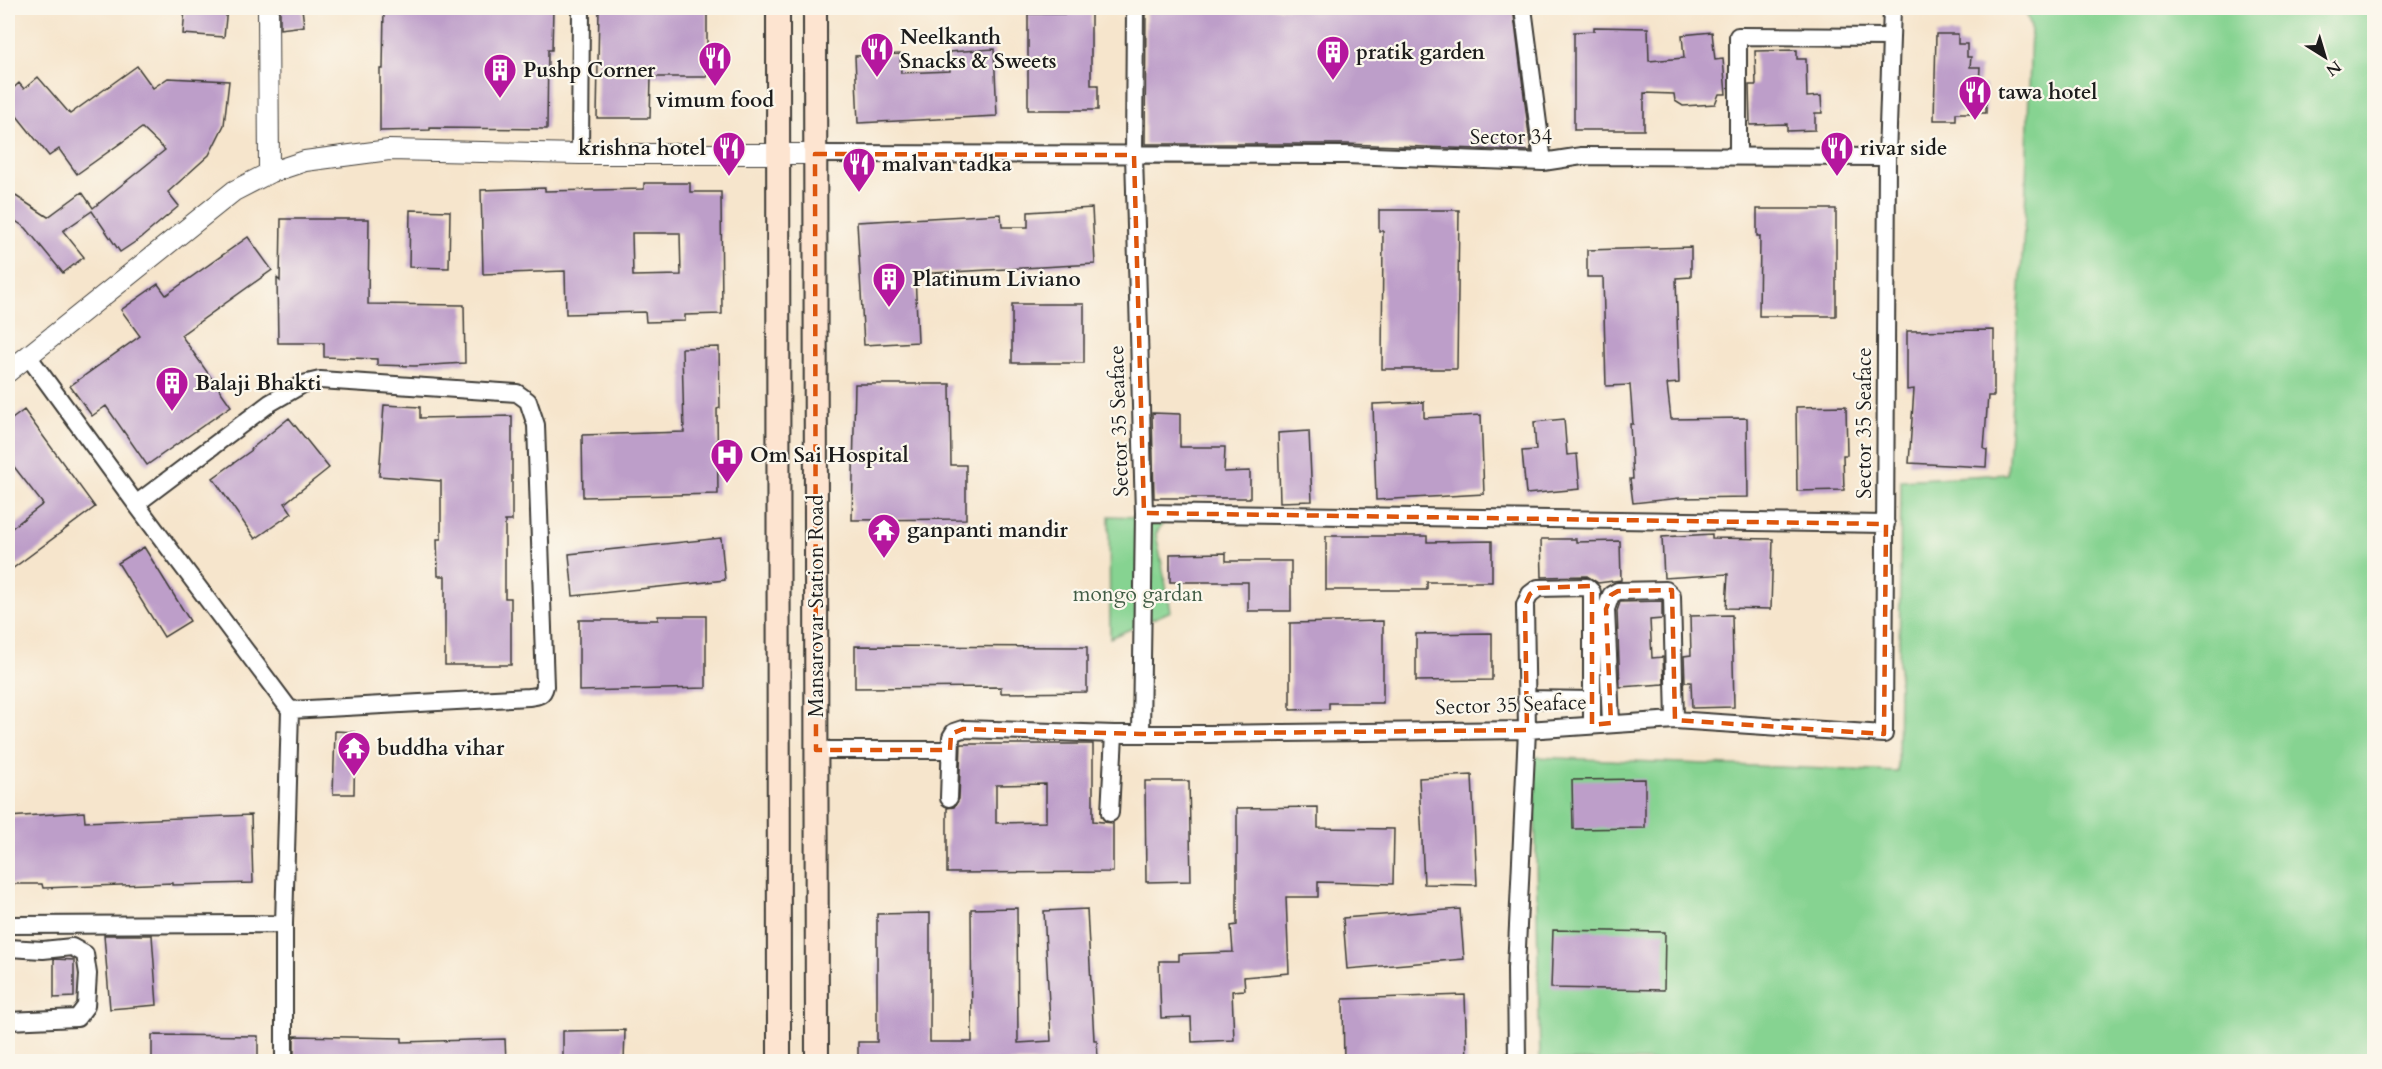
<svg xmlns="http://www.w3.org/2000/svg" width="2382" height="1069" viewBox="0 0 2382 1069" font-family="Cardo,serif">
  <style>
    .green { fill: #86d391; stroke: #517856; stroke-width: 1.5 }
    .building { fill: #bd9ec9; fill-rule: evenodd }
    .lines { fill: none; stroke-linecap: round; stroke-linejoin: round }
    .minor-casing { stroke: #3d3a36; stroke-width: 20 }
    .tertiary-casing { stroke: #3d3a36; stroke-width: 22 }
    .secondary-casing { stroke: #3d3a36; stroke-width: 26 }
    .minor { stroke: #fff; stroke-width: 16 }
    .tertiary { stroke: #fff; stroke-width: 20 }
    .secondary { stroke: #fde4d0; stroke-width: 22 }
    .marked { fill: none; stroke: #de560d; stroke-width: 4.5; stroke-dasharray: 12 8; stroke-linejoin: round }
    .labels { text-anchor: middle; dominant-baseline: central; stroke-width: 4.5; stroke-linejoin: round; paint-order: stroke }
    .poi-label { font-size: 21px; font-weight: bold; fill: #1c1c1c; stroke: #fbf7ec; text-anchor: start }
    .street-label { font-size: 21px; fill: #1c1c1c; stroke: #fbf7ec }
    .park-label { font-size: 21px; fill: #415c45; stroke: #fbf7ec }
  </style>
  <rect width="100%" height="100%" fill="#fbf7ec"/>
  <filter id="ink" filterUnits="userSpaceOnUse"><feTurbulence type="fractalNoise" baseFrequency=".0167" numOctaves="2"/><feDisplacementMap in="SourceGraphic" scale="12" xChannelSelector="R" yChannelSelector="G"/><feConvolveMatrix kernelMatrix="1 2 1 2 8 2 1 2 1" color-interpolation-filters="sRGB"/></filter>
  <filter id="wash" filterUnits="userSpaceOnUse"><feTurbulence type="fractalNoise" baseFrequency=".008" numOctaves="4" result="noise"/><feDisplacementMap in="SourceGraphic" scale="24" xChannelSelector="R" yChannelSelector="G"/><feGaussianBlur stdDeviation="1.35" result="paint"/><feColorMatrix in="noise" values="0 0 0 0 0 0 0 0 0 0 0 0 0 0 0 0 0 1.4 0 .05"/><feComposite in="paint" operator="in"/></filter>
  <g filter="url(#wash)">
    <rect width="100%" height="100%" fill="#f6e5cc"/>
    <path class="green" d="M2025,8H2374V1061H1540L1534,757L1898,772L1901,480L2007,474L2025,216L2031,28Z
      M1109,516L1166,518L1156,534L1171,611L1110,638Z"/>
    <g id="blocks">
      <path class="building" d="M185,8H227L224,37L183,34Z
        M280,8H302L304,26L280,29Z
        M384,8H553L552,50H548L547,129L430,128V130L380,131V69H383Z
        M599,8H707V77H651L650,118H597Z
        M1146,8H1513L1531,151L1346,144H1145Z
        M1028,14H1091V85H1098V110H1028Z
        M1594,27L1648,28L1649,61L1684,58L1682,35L1712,32L1715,60L1723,59L1726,94H1719L1715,104L1683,106L1675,101L1674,94L1644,93V130H1574V32L1594,31Z
        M1936,34H1958V44H1967V57H1971L1970,67H1980L1979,85H1986V113H1956V120H1934Z
        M994,49L997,116L858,123L855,56L900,54L901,73L950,71L949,52Z
        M1797,50V59H1806L1807,97L1821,96L1822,113H1815V130L1787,131V124L1750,125L1749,85H1756L1755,51Z
        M137,66L153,88L168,78L229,81L224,125L209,155L168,192L179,206L141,238L120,252L92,211L63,231L84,257L63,273L26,228L8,216V191L48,217L82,192L93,208L165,150L142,128L77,174L59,149L49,156L8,105V93L19,83L24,89L38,77L70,114Z
        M644,183H690V192H721L722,314L685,315V321L646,322L645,312L566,314L565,271L483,274L481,190L545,188V191L644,189ZM632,233H680L681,275L633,276Z
        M1092,208L1095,264L915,274L918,342L864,345L857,222L1001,214L1002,227H1028V212Z
        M1757,209H1836V316H1759L1760,236H1757Z
        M410,210L450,211L449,268L409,267Z
        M1379,210H1459L1457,369H1382L1383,231H1379Z
        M281,219H369L368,304L464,305L465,363L415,366L377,365V359L324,357V343H278L277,278L280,281Z
        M248,237L272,270L181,335L231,406L147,465L106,406L92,416L70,386L140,336L121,310L158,284L166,295Z
        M1691,247V277L1676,278L1679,383L1667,384L1671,419L1747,418L1748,497L1680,498L1633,503L1630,479H1633L1630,424H1633L1630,385L1606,386L1603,277H1587V250Z
        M1012,304H1084V363H1012Z
        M1994,330V396H1988L1984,449L1987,450L1986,467L1909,463L1914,389L1907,390V331Z
        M719,347L720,408L717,409L718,494L583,497L582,435L684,432L682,348Z
        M855,384H950L951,465H966V519L852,520Z
        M1424,402V418L1481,415L1484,494L1376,500L1373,404Z
        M384,405L420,407V418L512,416V521H505V598H511V665H445V576H438L437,539H441V481L379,476Z
        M1846,406L1847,455H1843L1844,490L1797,491L1796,407Z
        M24,410L95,507L8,572V531L43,504L8,459V422Z
        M1152,413L1180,414V447H1225L1224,472L1250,471V498H1154Z
        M289,418L329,468L285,503L292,513L255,539L213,478L252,450L251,449Z
        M1564,419L1567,455L1577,454L1580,489L1526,494L1522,451L1536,450L1534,422Z
        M1309,431L1312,501L1280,502L1278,433Z
        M1712,534V538L1773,539L1771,609L1726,608L1728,574L1664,578L1662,537Z
        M1326,536H1427V542L1492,541V582H1427V590H1326Z
        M721,538L725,580L573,596L569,554Z
        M1541,539H1576V542L1620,541L1621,580L1598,583L1587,576L1542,577Z
        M144,547L190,621L164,637L118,563Z
        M1226,553V561H1291V611H1248V582H1170V554Z
        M1662,601V619L1650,620L1652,658L1663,657L1664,684L1620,687L1617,611L1620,602Z
        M1732,615L1734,707L1692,708L1691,682H1685L1684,656L1691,655L1690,616Z
        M658,616H706V688L579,691V620H658Z
        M1383,621V703H1329V709L1290,710V623Z
        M1492,633V680L1416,681V634Z
        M855,646L1087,647V692L1001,693V687L855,688Z
        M335,731L355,732L354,794H333Z
        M961,744H1093V821L1113,823V872L947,873V808L954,807L959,799ZM1046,784V822L996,823V785Z
        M1472,775L1477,885L1424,884L1419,778Z
        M1645,779V828L1573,829L1572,780Z
        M1145,781H1189L1191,881L1146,882Z
        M1318,807V828L1394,829L1393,884L1318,882V897H1286L1289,973L1244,977L1245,990L1232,991L1234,1040L1192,1042L1191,1017L1161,1018L1159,961H1179V954L1233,952L1231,926L1237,925V808Z
        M84,812L85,822L251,815L253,883L172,885V883L43,888L42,884H8V817Z
        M1017,908L1018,1043L1051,1041L1044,911L1087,909L1094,1040H1097L1098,1062H858V1042H877V914L930,913V1042H972L971,909Z
        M1460,909L1464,959L1347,969L1343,918Z
        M1553,930L1665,932L1664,990L1551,988Z
        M104,935H152L157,1005L110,1009Z
        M54,959L74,960V997L54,998Z
        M1465,995L1467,1062H1344L1343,999Z
        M625,1030L624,1062H563V1031Z
        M152,1035L258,1036V1062H152Z
        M294,1036L402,1038V1042L505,1039L506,1062H294Z"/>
    </g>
  </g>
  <g filter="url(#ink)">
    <use href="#blocks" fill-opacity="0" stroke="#3d3a36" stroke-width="1.5"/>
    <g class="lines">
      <defs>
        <path id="minor" d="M1135,8L1134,155L1144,513L1141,734
          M1523,8L1543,162
          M580,154L581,8
          M815,154L1346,155L1543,162L1582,156L1887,157
          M1738,156V36L1891,37
          M28,356L136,504L290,710L284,924V1062
          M136,504L270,403L303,384L320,380L517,393L528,401L536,425L545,686C543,695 539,696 529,697L290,710
          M1144,513L1886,524
          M1526,699L1592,700
          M1611,723L1606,609L1611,595L1618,591L1666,590L1672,596L1675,720
          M816,750H950
          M949,798L951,737L954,732L963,729L1114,734H1209L1527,730L1675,720L1884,734L1887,157L1892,8
          M1110,813L1114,734
          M8,925L284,924
          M8,948L43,950L72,947L85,954L88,974L86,1006L77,1018L8,1021
          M1517,1062L1516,969L1527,730L1525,605L1530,594L1538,588L1587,587L1592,592V725"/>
        <path id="tertiary" d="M268,8L269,173
          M8,372L234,191L269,173L305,161L389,150L580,154H815"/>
        <path id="secondary" d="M778,8L779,1062
          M815,8L817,1062"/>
      </defs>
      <use href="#minor" class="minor-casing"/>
      <use href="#tertiary" class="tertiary-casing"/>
      <use href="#secondary" class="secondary-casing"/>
      <use href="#minor" class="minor"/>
      <use href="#tertiary" class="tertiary"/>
      <use href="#secondary" class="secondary"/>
    </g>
  </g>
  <path class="marked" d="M815,154L1134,155L1144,513L1886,524L1884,734L1675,720L1672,590L1618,591L1611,595L1606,609L1611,723L1592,725V586L1538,588L1530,594L1525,605L1527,730L1141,734L963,729L951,734L950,750H816Z"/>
  <defs>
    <symbol id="restaurant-pin" viewBox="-11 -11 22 30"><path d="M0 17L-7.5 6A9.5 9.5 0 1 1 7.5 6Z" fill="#b5179e" stroke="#fbf7ec"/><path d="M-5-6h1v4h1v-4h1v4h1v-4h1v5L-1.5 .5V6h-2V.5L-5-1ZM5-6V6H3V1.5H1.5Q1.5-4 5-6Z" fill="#fff"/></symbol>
    <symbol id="building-pin" viewBox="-11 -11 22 30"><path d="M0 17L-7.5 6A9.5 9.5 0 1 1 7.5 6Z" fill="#b5179e" stroke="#fbf7ec"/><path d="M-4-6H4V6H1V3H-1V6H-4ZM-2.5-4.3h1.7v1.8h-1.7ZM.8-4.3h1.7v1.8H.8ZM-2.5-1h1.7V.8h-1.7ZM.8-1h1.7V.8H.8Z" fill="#fff"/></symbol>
    <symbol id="hospital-pin" viewBox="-11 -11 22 30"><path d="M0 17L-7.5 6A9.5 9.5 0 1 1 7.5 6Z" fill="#b5179e" stroke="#fbf7ec"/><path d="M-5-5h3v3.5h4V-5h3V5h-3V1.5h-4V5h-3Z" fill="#fff"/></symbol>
    <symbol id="temple-pin" viewBox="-11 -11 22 30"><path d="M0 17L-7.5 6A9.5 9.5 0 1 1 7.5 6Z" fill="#b5179e" stroke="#fbf7ec"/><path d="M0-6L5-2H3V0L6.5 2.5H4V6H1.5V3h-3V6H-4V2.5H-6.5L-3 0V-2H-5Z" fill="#fff"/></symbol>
  </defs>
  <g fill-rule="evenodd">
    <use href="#restaurant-pin" x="858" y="30" width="38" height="52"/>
    <use href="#building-pin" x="1314" y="33" width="38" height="52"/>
    <use href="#restaurant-pin" x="696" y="39" width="38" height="52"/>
    <use href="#building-pin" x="481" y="51" width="38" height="52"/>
    <use href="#restaurant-pin" x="1956" y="73" width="38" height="52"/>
    <use href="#restaurant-pin" x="710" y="129" width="38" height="52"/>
    <use href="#restaurant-pin" x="1818" y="129" width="38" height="52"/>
    <use href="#restaurant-pin" x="840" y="145" width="38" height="52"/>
    <use href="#building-pin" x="870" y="260" width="38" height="52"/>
    <use href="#building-pin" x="153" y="364" width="38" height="52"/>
    <use href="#hospital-pin" x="708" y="436" width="38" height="52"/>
    <use href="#temple-pin" x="865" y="511" width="38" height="52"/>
    <use href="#temple-pin" x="335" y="729" width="38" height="52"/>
  </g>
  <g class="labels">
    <g class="poi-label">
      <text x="900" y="37">Neelkanth<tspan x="900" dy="24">Snacks &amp; Sweets</tspan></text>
      <text x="1356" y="52">pratik garden</text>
      <text x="523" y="70">Pushp Corner</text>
      <text x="1998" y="92">tawa hotel</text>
      <text x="715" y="100" text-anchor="middle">vimum food</text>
      <text x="706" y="148" text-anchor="end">krishna hotel</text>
      <text x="1860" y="148">rivar side</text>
      <text x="882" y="164">malvan tadka</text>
      <text x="912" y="279">Platinum Liviano</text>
      <text x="195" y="383">Balaji Bhakti</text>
      <text x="750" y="455">Om Sai Hospital</text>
      <text x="907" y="530">ganpanti mandir</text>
      <text x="377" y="748">buddha vihar</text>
    </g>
    <g class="street-label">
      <text x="1511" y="137">Sector 34</text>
      <text transform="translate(1119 421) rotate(-92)">Sector 35 Seaface</text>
      <text transform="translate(1864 423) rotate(-90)">Sector 35 Seaface</text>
      <text transform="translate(816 606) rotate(-90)">Mansarovar Station Road</text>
      <text transform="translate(1511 705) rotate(-2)">Sector 35 Seaface</text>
    </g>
    <g class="park-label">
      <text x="1138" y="594">mongo gardan</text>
    </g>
  </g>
  <rect width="2382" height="1069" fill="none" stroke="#fbf7ec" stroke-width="30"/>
  <g transform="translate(2325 57) rotate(143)" stroke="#fbf7ec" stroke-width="4.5" paint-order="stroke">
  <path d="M0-4.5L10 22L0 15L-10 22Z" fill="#1c1c1c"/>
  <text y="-9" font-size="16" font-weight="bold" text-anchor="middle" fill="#1c1c1c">N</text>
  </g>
</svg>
